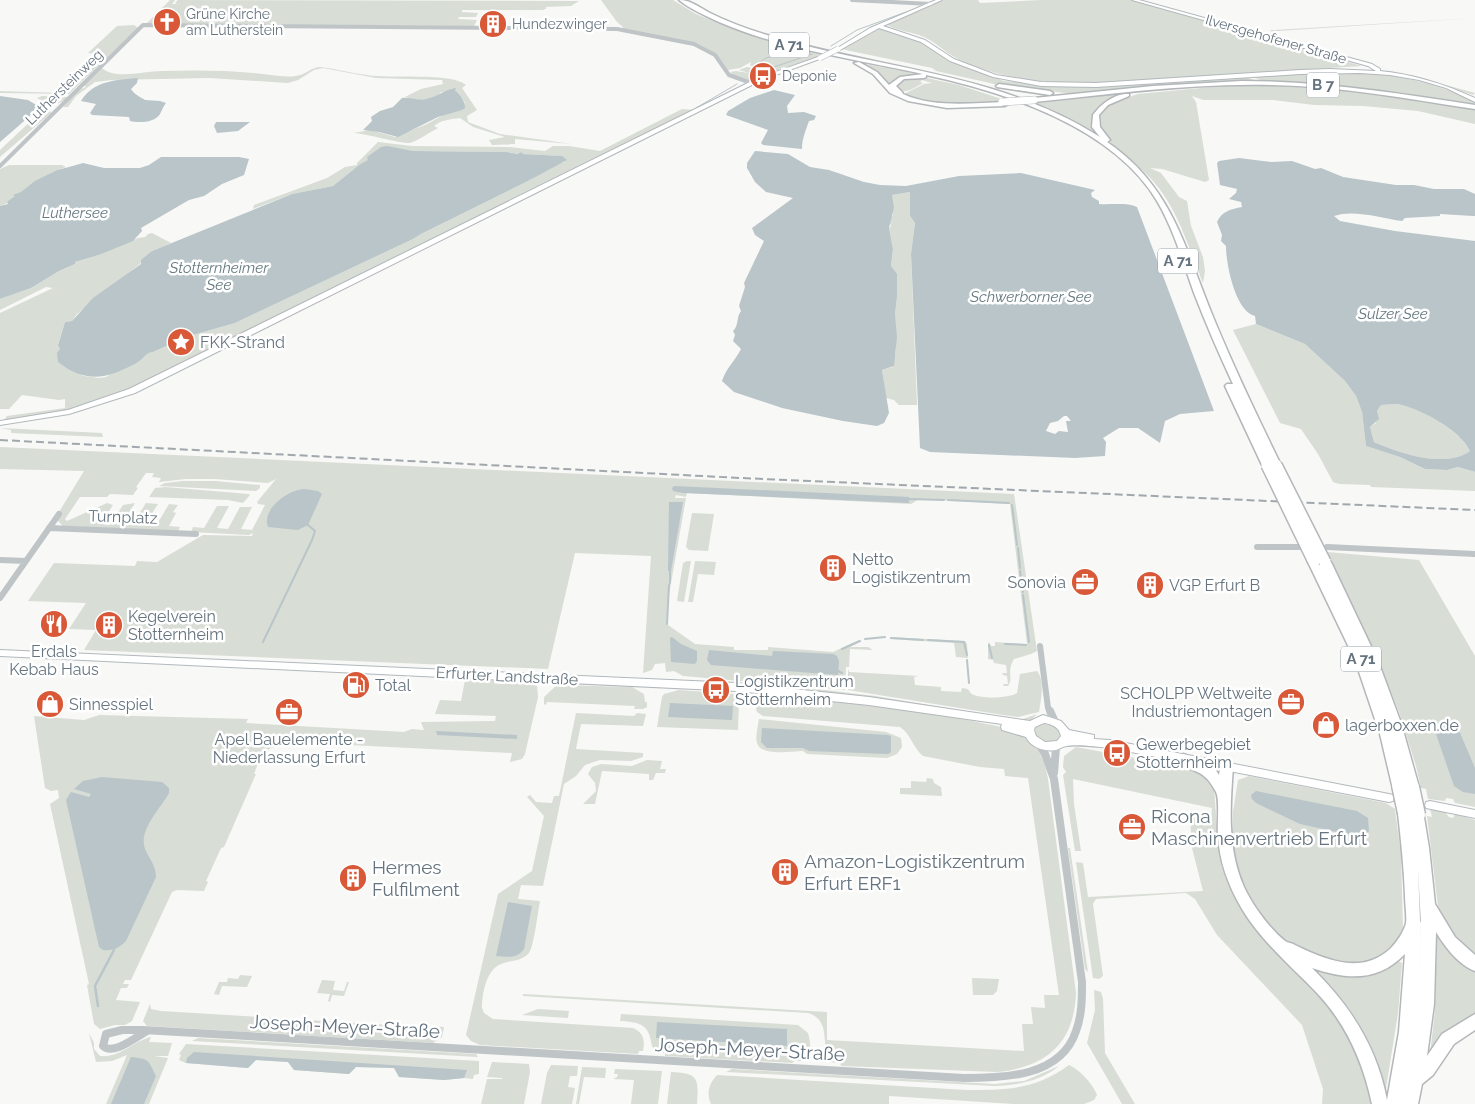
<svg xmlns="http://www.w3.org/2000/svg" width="1475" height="1104" viewBox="0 0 1475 1104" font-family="Raleway,sans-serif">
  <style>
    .green { fill: #d8ddd5 }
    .water { fill: #b9c5c9; fill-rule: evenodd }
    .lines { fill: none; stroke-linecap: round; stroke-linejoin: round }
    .stream-far2 { stroke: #b9c5c9; stroke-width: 1 }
    .stream-far1 { stroke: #b9c5c9; stroke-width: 2 }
    .stream { stroke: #b9c5c9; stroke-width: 2.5 }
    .secondary-casing { stroke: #b2b8bc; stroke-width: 2 }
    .highway-casing { stroke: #b3b7ba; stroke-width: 3 }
    .street-far2 { stroke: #bfc4c7; stroke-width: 4 }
    .street-far1 { stroke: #bfc4c7; stroke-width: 6 }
    .street { stroke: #bfc4c7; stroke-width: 8 }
    .secondary { fill: #fff; fill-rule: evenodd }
    .highway { fill: #fff; fill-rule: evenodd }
    .rail { stroke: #a1a8ad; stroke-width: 2; stroke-dasharray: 8 4; stroke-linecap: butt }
    .secondary-bridge-casing { stroke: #b2b8bc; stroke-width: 6; stroke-linecap: butt }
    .highway-bridge-far2-casing { stroke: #b3b7ba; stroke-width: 8; stroke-linecap: butt }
    .highway-bridge-far1-casing { stroke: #b3b7ba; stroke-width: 14; stroke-linecap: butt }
    .highway-bridge-casing { stroke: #b3b7ba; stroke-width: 17; stroke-linecap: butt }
    .secondary-bridge { stroke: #fff; stroke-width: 5 }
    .highway-bridge-far2 { stroke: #fff; stroke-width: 7 }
    .highway-bridge-far1 { stroke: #fff; stroke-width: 11 }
    .highway-bridge { stroke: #fff; stroke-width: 14 }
    .labels { text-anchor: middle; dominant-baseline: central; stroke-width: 5; stroke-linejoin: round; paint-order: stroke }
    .far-poi-label { font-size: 14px; fill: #65747f; stroke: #fff; text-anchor: start }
    .far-street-label { font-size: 14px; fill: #65747f; stroke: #fff }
    .shield { fill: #fff; stroke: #939ea5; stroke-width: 1 }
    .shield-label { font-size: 15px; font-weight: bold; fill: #65747f }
    .far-water-label { font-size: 15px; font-style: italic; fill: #657a80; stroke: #fff }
    .poi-label { font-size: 16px; fill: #65747f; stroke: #fff; text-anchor: start }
    .street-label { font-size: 16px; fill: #65747f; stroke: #fff }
    .near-poi-label { font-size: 19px; fill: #65747f; stroke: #fff; text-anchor: start }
    .near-street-label { font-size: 19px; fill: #65747f; stroke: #fff }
  </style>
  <rect width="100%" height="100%" fill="#f8f8f6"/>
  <path class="green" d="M170,0H175L172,4H177L175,3L178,0L579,1L571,6L545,7L547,8L543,10H462V12L478,13L476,17H459L458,19L477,20L474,26L146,24Z
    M601,0H673L696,14L730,28L778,44L822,55L748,80L735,76L730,72L736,71L749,73L739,70L747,67L754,68L750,65L751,62L740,68L728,70L716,54L700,45L622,29L623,27L617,22Z
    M944,0H978L980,3L1041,0H1131L1362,66L1076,84C1036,82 997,77 960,60C947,54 937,43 924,37C912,32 898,31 887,25Z
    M1475,18L1277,31L1274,36L1278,39L1475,93L1473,95L1435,82L1254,33L1274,34L1270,30H1274Z
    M134,25L138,28L69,94L0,93V91L62,93L69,91L75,85V83L87,74L79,73L96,55V54L88,53L117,26Z
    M877,28L923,42L958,64L1004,81L1038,84L1102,87L1246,77L1254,80L1090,93H1065L999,85L936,71L932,68L841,49Z
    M865,64L871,65L917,74C907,76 895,75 889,86L877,71Z
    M321,67C336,69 351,73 367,75C389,79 451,72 466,85L462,88L477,110L467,116L468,122L500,134L572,144L515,139V144L492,145L489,140L505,137L473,127L460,118C451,119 441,120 434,126L438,128C430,132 419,140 410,143C404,144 366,134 355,133H353L371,130L395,137L427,124L465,103L459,93L441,92C433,103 416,100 405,97L421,89L443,84L442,80L376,78L323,68L314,70L298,80L288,83L209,78L112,80L95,82L76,96L68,107H63L79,90L86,87L84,85L102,68C115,80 145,71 162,71C192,70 224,70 254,73C268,74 282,78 296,76C305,75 311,67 321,67Z
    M1335,71C1385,73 1430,79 1475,102V106L1351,88L1263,81L1253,77Z
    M922,77L959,85L1008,101L944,104L906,95V93L924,84L932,83L922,80L920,82L923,83C914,88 905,95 895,89L896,82L902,79Z
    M1272,85L1357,92L1475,109V124L1418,111L1363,106L1314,105L1273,100H1203L1192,96L1196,102L1209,180L1205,182L1162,169L1150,168L1161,173L1179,197L1187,201L1191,226L1203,257L1205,271L1203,283C1189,249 1178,209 1153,181C1141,167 1103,142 1100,127C1099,123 1099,119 1099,115L1109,104L1138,94L1222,86Z
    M1132,93L1103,103L1096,112L1102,138L1073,121L1032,102Z
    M42,96L68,97C61,104 54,104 49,109L51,113L0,157V150L48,105L37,98Z
    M682,109L695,110L135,388L73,409L3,421L7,416L65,408V399L59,400L22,395L9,409H0V313L53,288L46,287L0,310V299L31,288L59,271L75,264V262L99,255L138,238L145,237L148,234L152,233L171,243L152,251L141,263L77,314L72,321L65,322L58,344L60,349L58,362L71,370L84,376L99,378L106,377L146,353L153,352L186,337L235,323L413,239L421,234L526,182L557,164L565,162L561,156L522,154L521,152L519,154L507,152L413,151L382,147L364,164L359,165L333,186L292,194L253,209L254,205L327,178L345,167L357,165V163L378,142L412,146L509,147L545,151L553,146H569L600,151Z
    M9,165H62L66,167C47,172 34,185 17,195C12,198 9,204 0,206V169Z
    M910,192V216L915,223L911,254L917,405H899L894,400L886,398L882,370L893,367L896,350L895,314L897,297L896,291L897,276L891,266L893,249L889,228L891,226L889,220L893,215L892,195Z
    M1256,324L1305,344L1345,381L1356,396L1362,412L1366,446L1400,457L1425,469L1447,470L1458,467L1475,472V491L1371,487L1370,485L1339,484L1333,482L1318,454L1301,429L1280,423L1233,330Z
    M1397,404C1422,409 1457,428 1470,451C1445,469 1399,453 1374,442L1370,427L1376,423L1377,411L1381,405Z
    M0,428L102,433L103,437L11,433V430Z
    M0,447L1014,494L1037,651L1031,654L1014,659C1006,672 1014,678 1008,686H1004L1003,684H1008L1007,676L1003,675L1002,673H1007L1006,665L994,663L993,660L988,659V644L989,642L991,646H995V642L1027,644L1010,504L919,499L911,504L687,493L686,497L676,495L675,498H686L668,600V625L695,644L734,647V650H768V647L833,652L859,640L861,641L850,647H868L873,650L850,649L849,667H846L845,690L683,676L674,671L666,672L665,663L655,664L652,670L643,673L651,556L575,553L548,669L84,650L96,630L69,629L86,603L28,601L54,563L135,566L137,561L157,562L203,535L252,536L253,533L249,535L191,532L193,527L204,528L217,506H229L217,528L228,529L240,507H252L241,529L252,530L265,505L258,504L257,502L276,479L268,483L214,479H186L159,482L161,478L152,477L154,473H146L136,487L138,488L133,495L110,494L107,497H80L65,519L67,521L107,503L113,505L101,524L110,525L123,505L135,503L121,525H132L146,503L158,504L144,526H156L169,504L178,505L173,512L176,513L169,526L180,527L178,531L63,526L58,521L59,512L84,471L0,469Z
    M183,481H215L260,485V488L256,491L159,486L165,483Z
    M165,487L249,494L250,495L243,503L228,500L149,497L155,488Z
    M692,513L714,514L708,551L689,550L686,547Z
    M1327,552L1419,560L1475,656V807L1455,803L1453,799L1446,798L1445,801L1428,799L1426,789L1421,788L1416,766L1399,712L1378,660Z
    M687,561H691L684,602L677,601L683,563Z
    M695,561L716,562L714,575L698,574L693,602H688Z
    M890,637L965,641L967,644L968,658L956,657L954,643L890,639Z
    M848,669L849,672L919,676L914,677L915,685L941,687V691L961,692L962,688C972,689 967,692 974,695C983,699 1010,698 1017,693L1020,674L1037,671C1045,680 1041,700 1039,712L1018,717L1003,715L848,690Z
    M465,680L530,681L537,685L538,697L525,754L522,759L510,762L512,753L350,745L348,747C326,746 280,737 264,753C259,758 257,767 254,774H256L224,847L221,848L206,881L208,882L204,891L177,890L172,892L131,980H125L123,984H129L127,988H121L116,1000L140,1002L132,1021L125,1025H115L100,1029L94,1024L87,985L89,984L50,804L59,798L58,790L51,791L45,788L34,716L84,720L99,715L248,719L246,723L404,732L412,729L424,730L421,722L495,721L496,716L435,714L440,700L461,701Z
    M557,685L632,687L644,694L645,702H647V707L643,709H634L635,706L547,702L546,705L544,704V697Z
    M791,686L875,696L1014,719H1023L1037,714L1031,720L1021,722L875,698L791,688Z
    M679,690L735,694L739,700L738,730L657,727L662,697L664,694Z
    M774,696C843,703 914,708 982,723C996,726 1014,728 1025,737C1041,752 1044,758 1048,779L1076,993C1074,1044 1046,1067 997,1072L842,1066L839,1063L831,1062C819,1045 833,1021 808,1013L523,996V994L827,1012V1040L1024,1051L1022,1024H1033L1031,1007L1045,1008L1044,995H1059L1028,778L1005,776L1004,769L980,767L923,756C913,748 911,734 900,727L763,716L757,712L756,709L760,698Z
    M576,713L634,716L637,713L646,714L643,726L581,724L576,749L643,753V757L631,761L600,760L585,765L576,776L564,784L543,886L521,885L518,899L540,901C538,911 534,946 529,953C521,962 510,960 501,964C486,970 482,994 482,1008L484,1013L493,1019L633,1028C644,1033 645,1041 643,1051H639L638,1054L480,1045L471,1041L466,1035L498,894L532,871L544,816L527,797L530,795L536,802L552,803L554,796H559Z
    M759,719L886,732L901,738L902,747L897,754L887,758L807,754L803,751C792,751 761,757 757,743C755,737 758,726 759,719Z
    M1045,724L1053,726L1060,731V738C1052,746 1046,743 1036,738L1035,728Z
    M1076,747L1195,769L1208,776L1214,788L1218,842L1222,861L1231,888L1318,988L1356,1043L1375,1104H1322L1323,1089L1302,1025L1217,935L1195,899L1186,893L1096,899L1093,904L1103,976L1099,979L1093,978L1076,862L1083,863L1088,897L1203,891L1192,848L1190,817L1211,821L1212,808L1073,779L1074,804L1081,851H1075L1063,775L1066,772L1063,767L1064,756Z
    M647,760L662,761L660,769H666L665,773H656L653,780H649V774L602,771L595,804H583L596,791L595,783L588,774L592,767L601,764L632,766Z
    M1249,776L1386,803L1395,809L1401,855L1403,930L1400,939L1381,960L1348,967L1289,946L1271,929L1253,905L1238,874L1233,849L1232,836L1233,812L1238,780Z
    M927,778L933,779L934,783L941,787L942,796L900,794V788H911V781L926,782Z
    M1430,809L1445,812L1449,817L1453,818L1455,814L1475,820V962L1470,958L1439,915L1427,816L1432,817Z
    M1068,848H1070L1088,972L1085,969Z
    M1437,932L1475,969V1017L1430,1055L1435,1010Z
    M1299,960L1312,966L1397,961L1402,963L1398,1013L1384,1101L1382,1084Z
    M240,975L252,976L247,987L222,986L219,995L214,994L219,982H227L228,978L238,979Z
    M972,978L999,979L997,991L993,995H973Z
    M322,980L335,981L333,990L344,991L347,982H349L344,996L332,995L330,1002L328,1001L330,994L317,993Z
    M1094,990L1101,992L1103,999L1105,1053L1135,1104H1122L1087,1043L1095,1010Z
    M150,1004L151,1009L161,1011L424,1027L425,1026L444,1027L442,1037L433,1043L147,1026L143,1021Z
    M538,1009L569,1011L568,1018L522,1015Z
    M621,1014L798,1025L808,1033C811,1044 812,1052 804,1061H795L792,1063L665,1056V1053L656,1052C651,1046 652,1044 650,1037C646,1022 633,1022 620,1021Z
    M89,1033L94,1043V1049L100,1056C121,1058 133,1041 151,1037L149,1042L172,1043L168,1056H154L168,1058L149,1104H106L127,1055L112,1061L96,1062Z
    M198,1038L476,1054L478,1057L192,1041Z
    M186,1044L479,1061V1074L474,1075L473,1079L464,1078L444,1080L399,1077L394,1068L356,1067L349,1074L294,1070L288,1062L256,1060L248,1068L186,1063L179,1060L181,1055L179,1054Z
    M492,1062L529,1064L530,1072L524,1104H481L487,1079H502V1078L487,1077Z
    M551,1065L578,1066L577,1076H570L568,1087L575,1088L572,1104H541L547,1073Z
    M1069,1065C1080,1070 1093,1084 1097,1095L1094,1100L1084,1104H1014L889,1096V1104H711C706,1093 709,1084 717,1075L966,1090C1007,1090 1035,1090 1069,1065Z
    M1059,1066C1041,1081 1018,1085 995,1086L726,1072L732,1069L994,1084L1024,1081Z
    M582,1067L606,1068L605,1078L584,1077L579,1104H576Z
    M615,1069L662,1071L658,1104H631L634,1080L613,1079L617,1077L618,1074H614Z
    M671,1072C698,1073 699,1078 697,1104H667Z"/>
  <path class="water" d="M138,78L137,83L131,89C134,94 140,97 145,100L160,101L166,103C163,107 162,110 160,114C155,123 138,123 130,121L129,117L92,115L90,113L96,104L81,101C94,80 117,80 138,78Z
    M456,88L455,91C461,94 465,102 465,108L462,110L438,117L398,137L379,132L363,130L372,121L371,117L380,111L393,107L402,98C410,97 418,101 426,99C437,97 444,90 456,88Z
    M774,90L795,95L787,106L788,113L804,112L816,116L814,120L809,121C806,130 802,138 802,149L763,145L761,143L768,130L726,115L728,111L750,98Z
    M0,96L28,100L38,106L39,108L0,142Z
    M216,122H250L238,131L217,133L214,126Z
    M387,146L413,151L507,152L518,154L521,152L523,154L562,156L567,160L526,182L421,234L413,239L235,323L186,337L153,352C145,353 144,358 138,362C108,379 86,384 58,362L57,353L60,349L58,345L65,322L72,321L93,298L141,264V260L152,251L292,194L333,186L359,165L368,160L367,157L381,147Z
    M755,151L788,154L810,167L829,170L864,182L880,185L906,186L959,176L1021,173L1095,190L1091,193L1092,197L1099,201V204C1111,205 1127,202 1137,207L1214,411L1180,414L1165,421L1160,443L1138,428H1119L1103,438L1106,442L1105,456L1075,458L930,452L920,448L911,254L915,223L910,216V192L892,195L894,208L889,228L893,249L891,266L897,274V297L895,314L897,337L894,366L882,370L889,413L884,423L877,426L843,421L782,408L734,392L722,381C726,368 735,361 741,349L733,341L735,335L733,331C739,326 736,317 741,311L739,306L745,287L744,283L764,241L755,235L752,228L793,198L766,192L755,182L747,168V163ZM1064,416H1067L1071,421H1066L1068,432L1059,431L1055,434L1046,431L1050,423L1058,421Z
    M161,157H239L249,159L244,175L222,184L204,196L189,200L141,228L142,231L133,241L99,255L75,262V264L59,271L31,288L0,299V206L8,204L7,202L15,196L13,195L21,192L35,181L57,170L69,167L83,163L104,168H140L149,165Z
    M1239,158L1271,162L1292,161L1315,169L1321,168L1343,177L1396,185H1414L1434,189H1464L1475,194V216H1473L1440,214V216L1405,218L1402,221C1382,218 1353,209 1334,216L1340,221L1395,231L1475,241V472L1458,467L1447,470L1425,469L1400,457L1366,446L1362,412L1356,396L1345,381L1305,344L1256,324L1255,316C1235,311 1226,264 1226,246L1221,241L1222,235L1217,222C1222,211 1231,209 1242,207L1241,202L1229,199L1236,193L1237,189L1220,185L1217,163L1219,161ZM1397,404C1421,409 1459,429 1470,451C1445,469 1399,453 1374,442L1370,427L1379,419L1377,411L1381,405Z
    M674,486L909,497V503L683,493L673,491L672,488Z
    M305,489L318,491L322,494L308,525L298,530L268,527C261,509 289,489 305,489Z
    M669,502H683L671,571H668Z
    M672,637L681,644L697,651V661L695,664L671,662L670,638Z
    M709,650L772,656L773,651L833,654L837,656L839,661L838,675L711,665L707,660Z
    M670,703L733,706L732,720L668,717Z
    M1439,723L1454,726L1460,733L1475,768V794L1463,792L1454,786L1436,734L1434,727L1436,724Z
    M762,728L888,735L891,736V752L888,754L809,751L803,748H767L761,742Z
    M436,731L517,735V739L437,735Z
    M102,777L162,782L169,788V793C161,808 138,830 145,849C149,859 156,865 156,877L126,941C119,948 113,951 103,950L99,947L66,800L71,792L89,797L91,794L74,789L83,781Z
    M1256,791L1357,811L1368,818L1369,831L1365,835L1355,836L1300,824L1256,803L1252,799L1251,795Z
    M508,902L532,906L524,949C517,959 507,957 496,956Z
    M657,1022L787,1029V1046L656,1038Z
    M194,1052L467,1070L464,1078L444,1080L399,1077L394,1068L356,1067L349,1074L294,1070L288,1062L256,1060L248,1068L186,1063L187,1058Z
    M131,1057C150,1059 148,1060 156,1076L144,1104H111Z"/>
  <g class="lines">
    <path class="stream-far2" d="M931,2L936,0
      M831,46L857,30L906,12
      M756,65L766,58L781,54
      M748,79L774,67L812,54
      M696,108L737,84
      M680,117L693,110"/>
    <path class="stream-far1" d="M909,499L944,500
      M948,500L1009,503
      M1012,505L1017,545
      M1018,548L1020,568
      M670,570V583
      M1020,571L1023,592
      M1023,595L1029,642
      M667,624L669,585
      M891,638L923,640
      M865,639L885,637
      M928,640L964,642L967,655
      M263,642L312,540L315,531L308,525
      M1005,644L1026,645
      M989,645L992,658
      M842,649L860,641
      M967,660L969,683
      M838,671L842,673
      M849,676V684"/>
    <path class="stream" d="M98,1006L95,986L114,950"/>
    <defs>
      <path id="secondary" d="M936,0H942L883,26L925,40L954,59L996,75L1041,82L1096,83L1300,70L1330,69L1376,71L1368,66L1132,0H1139L1372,64L1380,69V71C1413,74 1444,84 1475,98V102L1446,88L1419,80L1390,75L1360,73L1300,74L1096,87L1041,86L993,77L950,61L921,42L879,28L840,50L836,49L870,28Z
        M818,57L822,58L760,81L135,393L69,414L0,425V421L68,410L129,389L756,79Z
        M0,650L737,683L869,697L1030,721L1043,715L1061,721L1069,730L1094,735V739L1110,740L1389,794L1393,795L1394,798L1393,801L1389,802L1110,748C1098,747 1078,744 1067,746C1064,746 1059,749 1056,750C1045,752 1030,747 1026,737L1002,730L1001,727L1002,724L869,705L737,691L0,656ZM1044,723C1052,724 1059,727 1061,736L1057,741L1045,742L1036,736L1034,730L1035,727Z
        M1430,801L1475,810V818L1426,808L1425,805L1426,802Z"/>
      <path id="highway" d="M679,0C691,0 700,8 710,13C728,22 747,29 767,35C881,70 995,71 1100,137L1092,127L1093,115C1101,104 1115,93 1129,94V96L1108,105L1099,115L1100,127L1110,140L1107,142C1175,188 1186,254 1216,324C1236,372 1258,418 1281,465L1280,467L1276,468L1272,466L1267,468L1262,465L1225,386L1227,384H1233C1219,354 1206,324 1194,293C1183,262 1174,230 1157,201C1114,128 1006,92 926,75V77L924,78L904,79L896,86L902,92L903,94C934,108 971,103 1005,102L1008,104L1005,106L947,108L908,101L890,93L873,74L854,63L859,62L877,72L889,85L900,77L923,74C855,59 784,50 719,22C706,16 690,9 679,0Z
        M1242,81C1321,81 1397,93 1475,105V109C1408,99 1340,86 1272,85C1192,83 1113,94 1034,102L1031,100L1034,98L1153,86Z
        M999,84L1050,91L1053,93L1050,95L997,87L996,86Z
        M1314,558L1320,562L1325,558L1331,562L1378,661L1401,723L1419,787L1417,791L1412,792L1407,791L1405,786L1399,790L1394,789L1392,785L1380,734L1355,660L1308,562Z
        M1184,754L1215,769L1219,775L1221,763L1226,762L1231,763L1233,767C1230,807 1227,849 1244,887C1253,906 1269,928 1285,941C1288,943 1292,943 1295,945C1326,960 1361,975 1390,949C1396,943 1404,932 1406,923C1407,915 1405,905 1405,896C1404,868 1401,841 1398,813L1400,809L1405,808L1410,809L1412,813L1418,810L1423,811L1429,848L1435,904L1455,937L1475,955V971C1459,965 1445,947 1436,932L1434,1004L1427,1056L1442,1034L1475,1014V1030L1454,1044L1433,1075L1422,1084L1418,1104H1372C1363,1062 1347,1025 1317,993C1291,966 1261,941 1242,909C1228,885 1219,861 1218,834C1217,824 1220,800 1216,792C1214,788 1209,780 1205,777C1197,769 1184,770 1177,759L1179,755ZM1418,869L1421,923L1420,921ZM1421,923L1419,995L1421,925ZM1405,954L1399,1032L1387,1100C1377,1047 1350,1005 1312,968C1347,980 1378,982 1405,954Z"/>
    </defs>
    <use href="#secondary" class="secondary-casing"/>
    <use href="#highway" class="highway-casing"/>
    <path class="street-far2" d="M852,0L931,4
      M0,166L143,25L617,29L694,44L715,55L729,75L751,83"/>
    <path class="street-far1" d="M49,528L196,534
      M1257,547H1299
      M1327,547L1475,554
      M0,560L26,561
      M0,598L59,514
      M1040,646L1048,708L1050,712"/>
    <path class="street" d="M1050,711L1055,722
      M1054,773L1056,747
      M147,1031C136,1037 113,1056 103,1046L106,1034L122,1030H143L964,1078C1004,1078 1061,1077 1076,1031C1082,1015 1082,999 1082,982L1054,779L1045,754L1039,745"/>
    <use href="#secondary" class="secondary"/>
    <use href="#highway" class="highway"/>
    <path class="rail" d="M0,440L741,478L1475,510"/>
    <defs>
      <path id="secondary-bridge" d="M820,58L838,49"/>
      <path id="highway-bridge-far2" d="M1002,102L1034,100"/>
      <path id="highway-bridge-far1" d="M1267,465L1314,562
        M1276,465L1325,562"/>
      <path id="highway-bridge" d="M1399,785L1405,813
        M1412,787L1418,815"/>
    </defs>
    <use href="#secondary-bridge" class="secondary-bridge-casing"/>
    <use href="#highway-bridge-far2" class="highway-bridge-far2-casing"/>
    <use href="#highway-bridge-far1" class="highway-bridge-far1-casing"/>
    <use href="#highway-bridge" class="highway-bridge-casing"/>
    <use href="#secondary-bridge" class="secondary-bridge"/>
    <use href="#highway-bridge-far2" class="highway-bridge-far2"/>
    <use href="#highway-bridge-far1" class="highway-bridge-far1"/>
    <use href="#highway-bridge" class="highway-bridge"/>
  </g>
  <defs>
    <symbol id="church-disc" viewBox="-11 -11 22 22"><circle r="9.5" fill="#d85837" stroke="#fff"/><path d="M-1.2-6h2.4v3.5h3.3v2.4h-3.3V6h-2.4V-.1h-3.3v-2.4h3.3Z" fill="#fff"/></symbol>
    <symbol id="building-disc" viewBox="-11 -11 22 22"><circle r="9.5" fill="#d85837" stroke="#fff"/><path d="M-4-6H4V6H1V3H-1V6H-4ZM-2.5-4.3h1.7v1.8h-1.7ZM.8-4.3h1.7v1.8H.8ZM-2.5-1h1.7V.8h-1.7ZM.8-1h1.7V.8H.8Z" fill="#fff"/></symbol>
    <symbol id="bus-disc" viewBox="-11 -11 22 22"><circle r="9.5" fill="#d85837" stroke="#fff"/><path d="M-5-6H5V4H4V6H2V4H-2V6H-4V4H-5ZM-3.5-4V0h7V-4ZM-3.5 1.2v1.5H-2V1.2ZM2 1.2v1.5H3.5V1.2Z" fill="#fff"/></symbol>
    <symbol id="sight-disc" viewBox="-11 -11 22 22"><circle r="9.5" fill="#d85837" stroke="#fff"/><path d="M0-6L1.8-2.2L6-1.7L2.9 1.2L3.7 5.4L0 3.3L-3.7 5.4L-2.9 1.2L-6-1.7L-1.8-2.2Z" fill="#fff"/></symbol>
    <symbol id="office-disc" viewBox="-11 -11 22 22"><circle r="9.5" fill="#d85837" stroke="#fff"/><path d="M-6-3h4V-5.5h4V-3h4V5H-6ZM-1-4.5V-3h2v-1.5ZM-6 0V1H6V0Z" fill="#fff"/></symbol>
    <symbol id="restaurant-disc" viewBox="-11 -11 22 22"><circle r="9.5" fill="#d85837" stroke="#fff"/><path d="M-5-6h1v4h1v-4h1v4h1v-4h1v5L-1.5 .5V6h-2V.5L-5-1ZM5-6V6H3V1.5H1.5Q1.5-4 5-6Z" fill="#fff"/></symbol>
    <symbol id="fuel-disc" viewBox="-11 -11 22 22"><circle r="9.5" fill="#d85837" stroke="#fff"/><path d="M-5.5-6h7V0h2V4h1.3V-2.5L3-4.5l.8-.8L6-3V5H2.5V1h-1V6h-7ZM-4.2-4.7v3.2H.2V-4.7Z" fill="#fff"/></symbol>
    <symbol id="shop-disc" viewBox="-11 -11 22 22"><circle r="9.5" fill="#d85837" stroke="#fff"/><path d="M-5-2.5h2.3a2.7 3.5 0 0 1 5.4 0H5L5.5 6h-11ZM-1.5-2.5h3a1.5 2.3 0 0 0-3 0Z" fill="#fff"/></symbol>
  </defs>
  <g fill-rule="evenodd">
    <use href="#church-disc" x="151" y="6" width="32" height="32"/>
    <use href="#building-disc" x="477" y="8" width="32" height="32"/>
    <use href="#bus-disc" x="747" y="60" width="32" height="32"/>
    <use href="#sight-disc" x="165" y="326" width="32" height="32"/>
    <use href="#building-disc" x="817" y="552" width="32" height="32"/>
    <use href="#office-disc" x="1069" y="566" width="32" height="32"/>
    <use href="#building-disc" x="1134" y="569" width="32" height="32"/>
    <use href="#restaurant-disc" x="38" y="608" width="32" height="32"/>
    <use href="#building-disc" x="93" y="609" width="32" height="32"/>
    <use href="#fuel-disc" x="340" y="669" width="32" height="32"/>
    <use href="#bus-disc" x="700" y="674" width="32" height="32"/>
    <use href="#office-disc" x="1275" y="686" width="32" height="32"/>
    <use href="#shop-disc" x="34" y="688" width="32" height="32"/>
    <use href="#office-disc" x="273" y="696" width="32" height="32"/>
    <use href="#shop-disc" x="1310" y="709" width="32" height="32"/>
    <use href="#bus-disc" x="1101" y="737" width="32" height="32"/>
    <use href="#office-disc" x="1116" y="811" width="32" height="32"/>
    <use href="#building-disc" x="769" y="856" width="32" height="32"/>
    <use href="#building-disc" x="337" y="862" width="32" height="32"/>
  </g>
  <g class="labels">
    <g class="far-poi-label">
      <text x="186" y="14">Grüne Kirche<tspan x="186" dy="16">am Lutherstein</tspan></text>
      <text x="512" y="24">Hundezwinger</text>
      <text x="782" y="76">Deponie</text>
    </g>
    <g class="far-street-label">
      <text transform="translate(1276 39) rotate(16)">Ilversgehofener Straße</text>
      <text transform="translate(64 87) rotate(-44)">Luthersteinweg</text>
    </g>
    <g class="shield">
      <rect x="769" y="32.5" width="40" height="25" rx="4"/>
      <rect x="1307" y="72.5" width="32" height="25" rx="4"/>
      <rect x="1158" y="248.5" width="40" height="25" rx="4"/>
      <rect x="1341" y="646.5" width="40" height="25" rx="4"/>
    </g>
    <g class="shield-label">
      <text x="789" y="45">A 71</text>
      <text x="1323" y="85">B 7</text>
      <text x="1178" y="261">A 71</text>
      <text x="1361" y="659">A 71</text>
    </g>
    <g class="far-water-label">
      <text x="75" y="213">Luthersee</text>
      <text x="219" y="268">Stotternheimer<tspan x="219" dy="17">See</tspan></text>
      <text x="1031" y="297">Schwerborner See</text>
      <text x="1393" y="314">Sulzer See</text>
    </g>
    <g class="poi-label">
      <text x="200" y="342">FKK-Strand</text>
      <text x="852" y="559">Netto<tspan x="852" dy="18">Logistikzentrum</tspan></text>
      <text x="1066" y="582" text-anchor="end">Sonovia</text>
      <text x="1169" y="585">VGP Erfurt B</text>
      <text x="128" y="616">Kegelverein<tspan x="128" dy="18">Stotternheim</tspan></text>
      <text x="54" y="651" text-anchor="middle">Erdals<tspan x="54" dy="18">Kebab Haus</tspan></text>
      <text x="735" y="681">Logistikzentrum<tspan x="735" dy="18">Stotternheim</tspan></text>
      <text x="375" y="685">Total</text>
      <text x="1272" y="693" text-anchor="end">SCHOLPP Weltweite<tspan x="1272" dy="18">Industriemontagen</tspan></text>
      <text x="69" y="704">Sinnesspiel</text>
      <text x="1345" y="725">lagerboxxen.de</text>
      <text x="289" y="739" text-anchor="middle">Apel Bauelemente -<tspan x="289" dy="18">Niederlassung Erfurt</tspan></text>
      <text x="1136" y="744">Gewerbegebiet<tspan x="1136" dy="18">Stotternheim</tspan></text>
    </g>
    <g class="street-label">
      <text transform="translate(123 517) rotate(2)">Turnplatz</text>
      <text transform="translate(507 676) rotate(3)">Erfurter Landstraße</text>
    </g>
    <g class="near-poi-label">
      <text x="1151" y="816">Ricona<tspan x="1151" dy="22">Maschinenvertrieb Erfurt</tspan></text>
      <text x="804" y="861">Amazon-Logistikzentrum<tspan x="804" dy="22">Erfurt ERF1</tspan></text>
      <text x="372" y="867">Hermes<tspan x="372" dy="22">Fulfilment</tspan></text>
    </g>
    <g class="near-street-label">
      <text transform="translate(345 1026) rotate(3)">Joseph-Meyer-Straße</text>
      <text transform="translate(750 1049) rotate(3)">Joseph-Meyer-Straße</text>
    </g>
  </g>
</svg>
